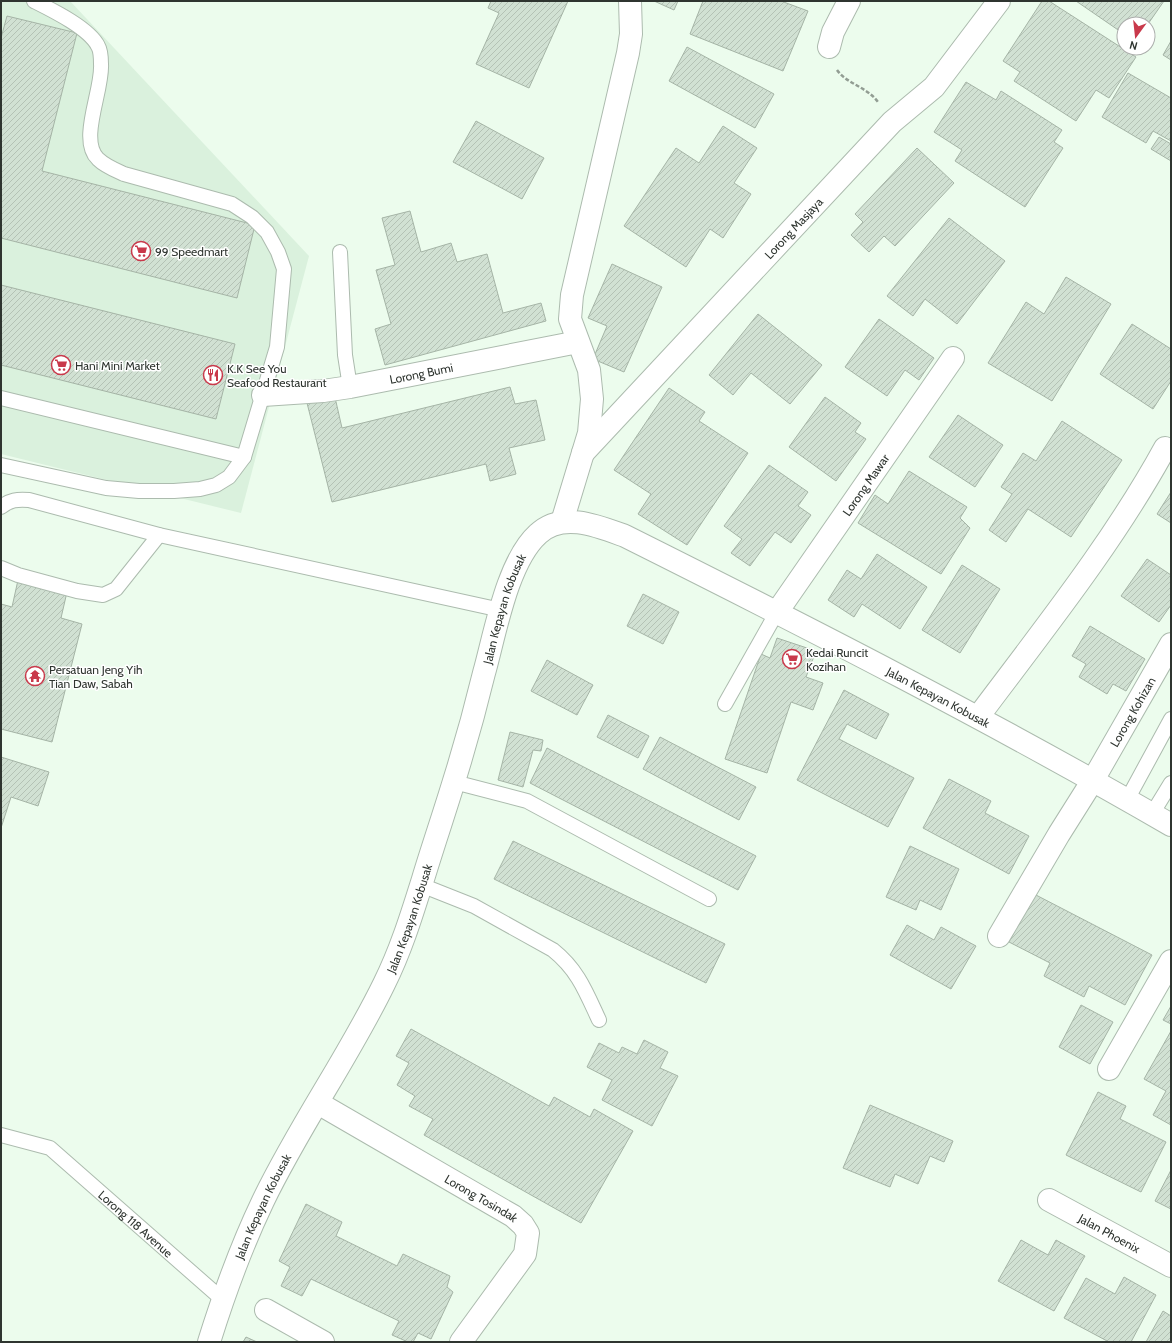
<svg xmlns="http://www.w3.org/2000/svg" width="1172" height="1343" viewBox="0 0 1172 1343" font-family="Cabin,sans-serif">
  <style>
    .built { fill: #daf1dd }
    .building { fill: url(#building-hatch); stroke: #a5b4a6 }
    .lines { fill: none; stroke-linecap: round; stroke-linejoin: round }
    .service-casing { stroke: #acbbae; stroke-width: 16 }
    .minor-casing { stroke: #acbbae; stroke-width: 24 }
    .tertiary-casing { stroke: #acbbae; stroke-width: 24 }
    .path { stroke: #929d93; stroke-width: 2.5; stroke-dasharray: 4 2; stroke-linecap: butt }
    .service { stroke: #fff; stroke-width: 14 }
    .minor { stroke: #fff; stroke-width: 22 }
    .tertiary { stroke: #fff; stroke-width: 22 }
    .labels { text-anchor: middle; dominant-baseline: central; stroke-width: 3; stroke-linejoin: round; paint-order: stroke }
    .street-label { font-size: 12px; fill: #2f3530; stroke: #fff }
    .poi-label { font-size: 12px; fill: #2f3530; stroke: #fff; text-anchor: start }
  </style>
  <defs>
    <pattern id="building-hatch" width="6" height="6" patternUnits="userSpaceOnUse"><rect width="6" height="6" fill="#d1e1d3"/><path d="M-1 1l2-2M0 6l6-6M5 7l2-2" fill="none" stroke="#b4c2b5"/></pattern>
  </defs>
  <rect width="100%" height="100%" fill="#ecfced"/>
  <path class="built" d="M1,1H70L309,256L241,513L1,454Z"/>
  <path class="building" d="M491,1H568L529,88L476,64L499,13L488,8Z
    M654,1H678L674,10Z
    M703,1H781L808,11L783,71L690,34Z
    M1042,1H1049L1136,57L1109,98L1096,90L1076,121L1014,81L1020,72L1003,61Z
    M1076,1H1164L1148,24H1124V34Z
    M7,16L77,33L42,171L255,225L237,298L1,238V38Z
    M1171,41V60L1163,55Z
    M687,47L774,94L755,128L669,81Z
    M1128,73L1171,98V141L1153,131L1146,143L1102,117Z
    M966,82L996,100L1001,91L1062,130L1054,142L1063,148L1025,207L955,161L962,150L934,132Z
    M476,121L544,158L522,199L453,162Z
    M723,126L757,148L734,183L751,194L723,238L710,229L686,267L624,226L676,148L699,163Z
    M1159,137L1171,144V161L1151,149Z
    M917,148L954,183L895,246L884,236L869,252L851,235L863,222L855,214Z
    M410,211L421,252L451,243L457,262L487,254L503,313L541,303L546,321L385,365L375,329L391,324L376,270L395,265L382,218Z
    M949,218L1005,261L957,324L925,299L913,316L887,296Z
    M612,264L662,287L624,372L593,359L607,326L588,318Z
    M1066,277L1111,304L1052,401L988,363L1026,302L1044,314Z
    M1,285L235,344L216,419L1,365Z
    M758,314L822,365L790,404L751,373L733,395L709,375Z
    M879,319L934,358L919,380L905,370L887,396L845,367Z
    M1132,324L1171,349V381L1153,409L1100,374Z
    M510,387L515,404L536,400L545,440L509,448L516,474L490,481L486,464L332,502L306,399L334,393L342,428Z
    M669,388L705,412L699,421L748,453L687,545L638,514L651,494L614,470Z
    M825,397L861,423L855,432L866,439L836,481L789,447Z
    M958,415L1003,445L975,487L929,457Z
    M1062,421L1122,460L1071,537L1028,509L1006,542L989,530L1012,494L1001,487L1023,453L1036,461Z
    M769,465L808,492L798,506L811,515L791,543L775,532L750,566L731,553L742,539L724,526Z
    M909,471L967,507L960,518L970,528L941,574L858,523L875,495L888,504Z
    M1171,492V523L1157,514Z
    M877,554L927,587L900,629L862,604L854,617L828,600L847,570L861,579Z
    M1147,559L1171,575V605L1159,622L1121,596Z
    M962,565L1000,589L960,653L922,630Z
    M18,580L67,592L61,618L82,624L52,742L1,729V604L12,607Z
    M643,594L679,612L663,644L627,626Z
    M1090,626L1145,659L1126,691L1113,684L1107,694L1079,677L1086,664L1072,656Z
    M777,638L816,651L806,677L823,683L813,710L791,702L767,773L725,759L761,654L770,658Z
    M547,660L593,685L577,715L531,691Z
    M844,690L889,714L876,739L847,724L839,739L914,778L888,827L797,780Z
    M608,715L649,736L638,758L597,737Z
    M510,732L543,740L541,751L533,750L523,787L498,780Z
    M660,737L756,787L739,820L643,769Z
    M547,748L756,856L738,890L530,783Z
    M1,757L49,772L38,806L11,797L1,828Z
    M949,779L991,801L985,813L1029,836L1009,874L923,828Z
    M513,841L725,944L706,983L494,879Z
    M910,846L959,869L941,910L920,900L916,910L886,897Z
    M1034,894L1152,955L1125,1005L1089,986L1084,997L1044,976L1050,963L1009,942Z
    M907,925L934,940L941,927L976,946L951,989L890,955Z
    M1081,1005L1113,1022L1090,1064L1059,1047Z
    M1171,1006V1024L1163,1020Z
    M411,1029L549,1106L554,1097L590,1117L594,1109L633,1131L581,1223L424,1135L433,1119L409,1106L415,1096L397,1085L409,1063L396,1056Z
    M1171,1031V1125L1153,1115L1166,1091L1144,1079Z
    M644,1040L668,1052L660,1068L678,1076L652,1126L602,1100L612,1080L587,1067L599,1043L619,1053L622,1047L637,1054Z
    M1098,1092L1126,1106L1120,1119L1166,1142L1141,1192L1066,1155Z
    M870,1105L953,1141L944,1162L930,1156L918,1184L895,1174L890,1187L843,1168Z
    M1171,1170V1209L1155,1201Z
    M306,1204L342,1222L336,1236L397,1266L403,1254L450,1276L447,1287L453,1292L431,1339L418,1333L413,1342H408L392,1335L399,1321L311,1279L302,1296L281,1286L290,1267L279,1261Z
    M1021,1240L1048,1255L1056,1240L1085,1256L1054,1311L998,1281Z
    M1124,1277L1156,1295L1131,1342H1109L1064,1318L1086,1278L1115,1294Z
    M1163,1311L1171,1316V1342H1146Z
    M246,1337L257,1342H243Z"/>
  <g class="lines">
    <defs>
      <g id="service">
        <path d="M340,252L345,355L350,387"/>
        <path d="M1,398L244,457"/>
        <path d="M1,465L106,488L139,491H174L200,489L216,485L229,477L244,457L277,347L284,269L278,252L267,232L252,217L232,204L124,174C115,170 105,166 98,159C78,140 103,90 101,64C101,59 101,51 98,46C89,28 52,10 34,1"/>
        <path d="M1,507C10,500 17,499 29,500L159,535L501,610"/>
        <path d="M1,568L18,575L77,591L103,595L116,589L159,535"/>
        <path d="M725,704L777,612"/>
        <path d="M454,782L527,801L709,899"/>
        <path d="M1127,800L1171,719"/>
        <path d="M1152,814L1171,783"/>
        <path d="M421,885L474,906L553,950C578,970 586,992 599,1020"/>
        <path id="s1" d="M1,1135L50,1148L223,1300"/>
      </g>
      <g id="minor">
        <path d="M829,47L833,32L849,1"/>
        <path id="s2" d="M263,395L323,391L350,387L578,342"/>
        <path id="s3" d="M583,453L892,122L934,87L999,1"/>
        <path d="M562,522L589,433L592,399L589,370L570,319L572,295L628,53L631,34L630,1"/>
        <path id="s4" d="M777,612L953,358"/>
        <path d="M978,717C1043,630 1113,543 1165,448"/>
        <path id="s5" d="M999,936L1059,834L1093,780L1171,644"/>
        <path d="M1109,1069L1171,961"/>
        <path id="s6" d="M318,1103L513,1216L523,1225L528,1233L525,1254L461,1342"/>
        <path id="s7" d="M1049,1200L1171,1266"/>
        <path d="M266,1310L323,1342"/>
      </g>
      <g id="tertiary">
        <path id="s8" d="M209,1342C224,1294 241,1247 263,1201C299,1126 348,1058 384,984C401,950 412,914 423,879C433,846 444,814 454,781C465,746 475,710 484,673C495,634 507,562 538,534C562,511 598,526 625,536C809,628 993,722 1171,825"/>
      </g>
    </defs>
    <use href="#service" class="service-casing"/>
    <use href="#minor" class="minor-casing"/>
    <use href="#tertiary" class="tertiary-casing"/>
    <path class="path" d="M837,70C847,84 867,87 878,102"/>
    <use href="#service" class="service"/>
    <use href="#minor" class="minor"/>
    <use href="#tertiary" class="tertiary"/>
  </g>
  <defs>
    <symbol id="supermarket-ring" viewBox="-11 -11 22 22"><circle r="9.5" fill="#fff" stroke="#c9394b" stroke-width="1.5"/><path d="M-6-5.5h2.5l.6 2H6L4.5 2H-2.5L-4.4-4H-6ZM-1.5 3.2a1.3 1.3 0 1 0 .1 0ZM3 3.2a1.3 1.3 0 1 0 .1 0Z" fill="#c9394b"/></symbol>
    <symbol id="restaurant-ring" viewBox="-11 -11 22 22"><circle r="9.5" fill="#fff" stroke="#c9394b" stroke-width="1.5"/><path d="M-5-6h1v4h1v-4h1v4h1v-4h1v5L-1.5 .5V6h-2V.5L-5-1ZM5-6V6H3V1.5H1.5Q1.5-4 5-6Z" fill="#c9394b"/></symbol>
    <symbol id="temple-ring" viewBox="-11 -11 22 22"><circle r="9.5" fill="#fff" stroke="#c9394b" stroke-width="1.5"/><path d="M0-6L5-2H3V0L6.5 2.5H4V6H1.5V3h-3V6H-4V2.5H-6.5L-3 0V-2H-5Z" fill="#c9394b"/></symbol>
  </defs>
  <g fill-rule="evenodd">
    <use href="#supermarket-ring" x="130" y="240" width="22" height="22"/>
    <use href="#supermarket-ring" x="50" y="354" width="22" height="22"/>
    <use href="#restaurant-ring" x="202" y="364" width="22" height="22"/>
    <use href="#supermarket-ring" x="781" y="648" width="22" height="22"/>
    <use href="#temple-ring" x="24" y="665" width="22" height="22"/>
  </g>
  <g class="labels">
    <g class="street-label">
      <text stroke="none"><textPath href="#s3" startOffset="308">Lorong Masjaya</textPath></text>
      <text stroke="none"><textPath href="#s2" startOffset="160">Lorong Bumi</textPath></text>
      <text stroke="none"><textPath href="#s4" startOffset="155">Lorong Mawar</textPath></text>
      <text stroke="none"><textPath href="#s8" startOffset="794">Jalan Kepayan Kobusak</textPath></text>
      <text stroke="none"><textPath href="#s8" startOffset="1322">Jalan Kepayan Kobusak</textPath></text>
      <text stroke="none"><textPath href="#s5" startOffset="261">Lorong Kohizan</textPath></text>
      <text stroke="none"><textPath href="#s8" startOffset="470">Jalan Kepayan Kobusak</textPath></text>
      <text stroke="none"><textPath href="#s6" startOffset="189">Lorong Tosindak</textPath></text>
      <text stroke="none"><textPath href="#s8" startOffset="146">Jalan Kepayan Kobusak</textPath></text>
      <text stroke="none"><textPath href="#s1" startOffset="165">Lorong 118 Avenue</textPath></text>
      <text stroke="none"><textPath href="#s7" startOffset="69">Jalan Phoenix</textPath></text>
    </g>
    <g class="poi-label">
      <text x="155" y="251">99 Speedmart</text>
      <text x="75" y="365">Hani Mini Market</text>
      <text x="227" y="368">K.K See You<tspan x="227" dy="14">Seafood Restaurant</tspan></text>
      <text x="806" y="652">Kedai Runcit<tspan x="806" dy="14">Kozihan</tspan></text>
      <text x="49" y="669">Persatuan Jeng Yih<tspan x="49" dy="14">Tian Daw, Sabah</tspan></text>
    </g>
  </g>
  <rect width="1172" height="1343" fill="none" stroke="#2f3530" stroke-width="4"/>
  <g transform="translate(1136 36) rotate(195)"><circle r="19" fill="#ffffff" stroke="#acaeac"/>
  <path d="M0-3L7 15L0 10L-7 15Z" fill="#c9394b"/>
  <text y="-6" font-size="11" font-weight="bold" text-anchor="middle" fill="#2f3530">N</text>
  </g>
</svg>
